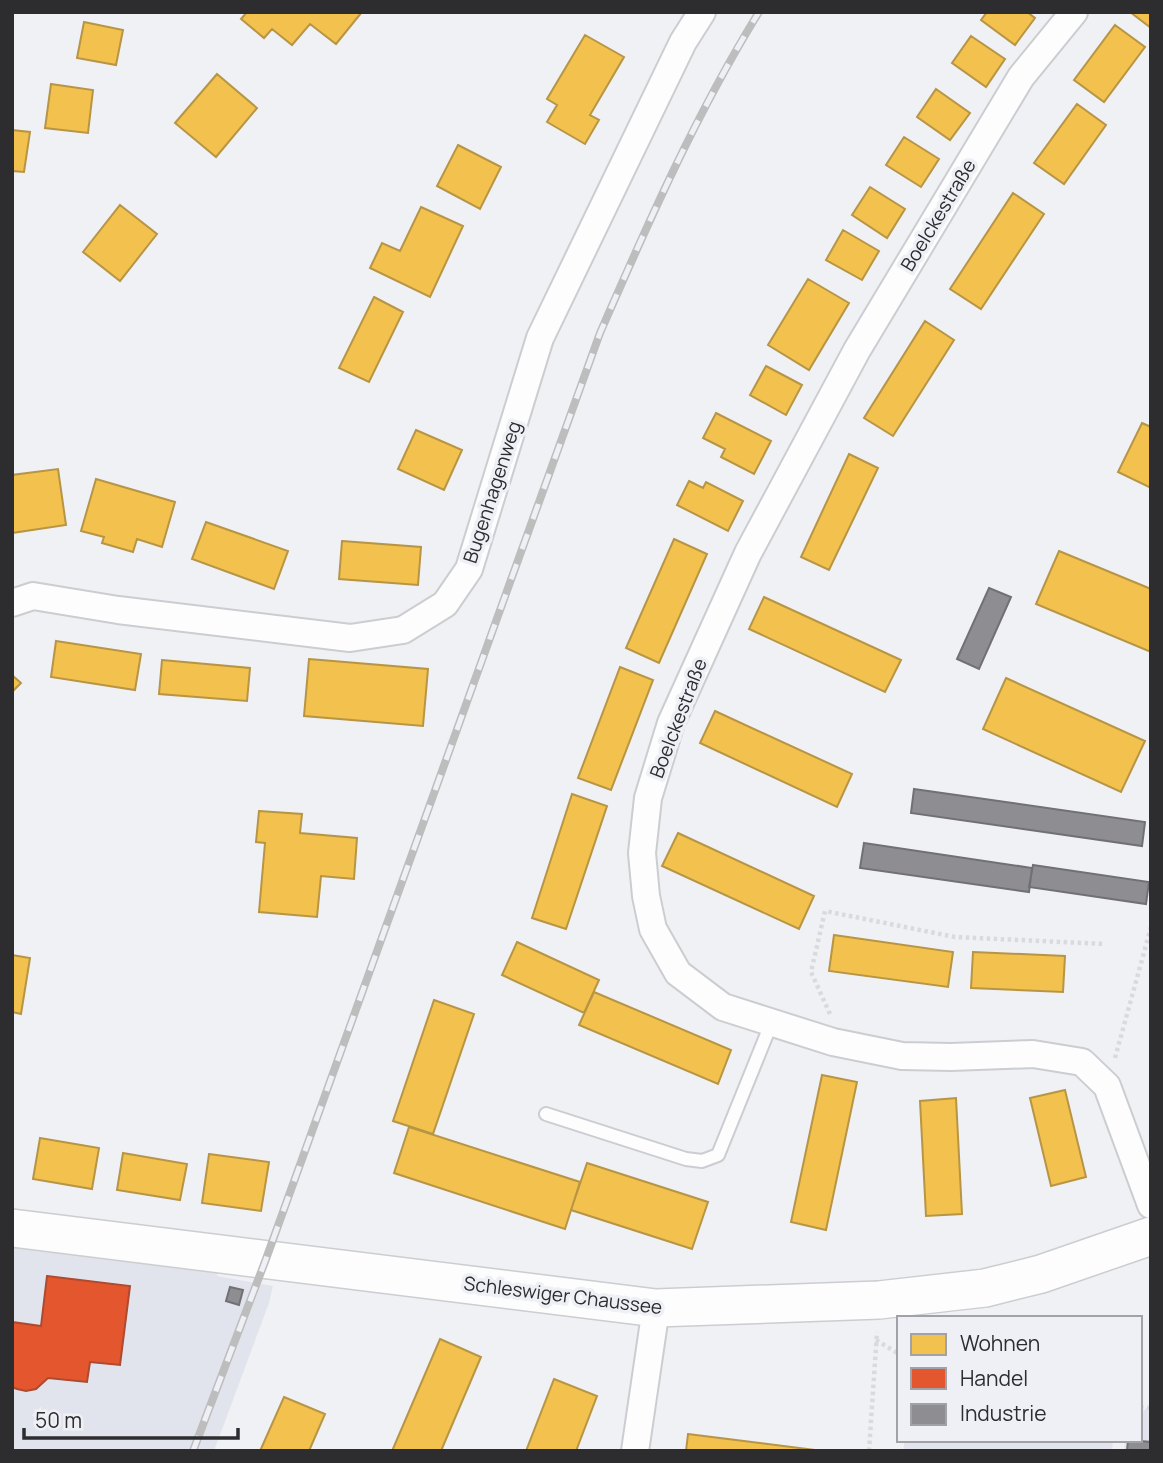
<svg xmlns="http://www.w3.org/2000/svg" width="1163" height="1463" viewBox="0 0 1163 1463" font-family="Manrope,sans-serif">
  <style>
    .built { fill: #e2e4ed }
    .homes { fill: #f2c14e; stroke: #b79545; stroke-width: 2 }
    .shops { fill: #e4572e; stroke: #ad4a2f; stroke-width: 2 }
    .industry { fill: #8d8d92; stroke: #707075; stroke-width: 2 }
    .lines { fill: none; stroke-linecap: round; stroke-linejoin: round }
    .service-casing { stroke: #cccdd0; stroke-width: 16 }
    .minor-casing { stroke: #cccdd0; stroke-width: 30 }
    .secondary-casing { stroke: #cccdd0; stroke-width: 40 }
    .path { stroke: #dadadc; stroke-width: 4.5; stroke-dasharray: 3.5 3.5; stroke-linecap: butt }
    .service { stroke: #fdfdfe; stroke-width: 12 }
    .minor { stroke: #fdfdfe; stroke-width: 26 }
    .secondary { stroke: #fdfdfe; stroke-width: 37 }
    .rail-casing { stroke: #bdbdbe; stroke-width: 8 }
    .rail { stroke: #eff0f6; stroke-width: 5; stroke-dasharray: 16; stroke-linecap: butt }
    .labels { text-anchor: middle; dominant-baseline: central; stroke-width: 7; stroke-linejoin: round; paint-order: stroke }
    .street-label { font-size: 19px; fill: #2d2d30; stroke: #eff0f6 }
  </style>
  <rect width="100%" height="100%" fill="#f0f1f5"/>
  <path class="built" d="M12,1228L223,1254L217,1276L273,1286L269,1303L214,1451H12Z
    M1151,1404V1451H1124L1125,1440H1140V1414Z
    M905,1440H1113L1112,1451H903Z"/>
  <path class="homes" d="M247,12H362L336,44L310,24L292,45L272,29L264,38L241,19Z
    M987,12H1027L1035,18L1015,45L981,20Z
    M1130,12H1151V28Z
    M84,22L123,30L116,65L77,58Z
    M1115,25L1145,47L1104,102L1074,80Z
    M585,35L624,57L590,115L599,120L585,144L547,122L557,105L547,99Z
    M971,36L1005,59L986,87L952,63Z
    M217,74L257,108L216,157L175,123Z
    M51,84L93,90L88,133L45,128Z
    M936,89L970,113L950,140L917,117Z
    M1077,104L1106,125L1064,184L1034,163Z
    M12,130L30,132L24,172L12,171Z
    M904,137L939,159L921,187L886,165Z
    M458,145L501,167L480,209L437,186Z
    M870,187L905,209L887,238L852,215Z
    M1013,193L1044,214L981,309L950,289Z
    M120,205L157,234L120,281L83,252Z
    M421,207L463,226L430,297L370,268L382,243L400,251Z
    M843,230L879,251L862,280L826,260Z
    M808,279L849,303L809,370L768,345Z
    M374,297L403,312L369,382L339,368Z
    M925,321L954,340L893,436L864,418Z
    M766,366L802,385L786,415L750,395Z
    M716,413L771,441L754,474L721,457L725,449L703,438Z
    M1142,423L1151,427V488L1118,472Z
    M416,430L462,450L444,490L398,469Z
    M849,454L878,468L829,570L801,557Z
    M58,469L66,525L12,533V475Z
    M96,479L175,502L162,547L137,539L133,552L102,543L104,537L81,531Z
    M689,481L703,488L706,482L743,501L728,531L677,505Z
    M206,522L288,551L274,589L192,559Z
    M674,539L707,554L659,663L626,648Z
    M342,541L421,547L418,585L339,579Z
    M1059,551L1151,589V652L1036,604Z
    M764,597L901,660L885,692L749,629Z
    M56,641L141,654L135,690L51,677Z
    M309,659L428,669L423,726L304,716Z
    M162,660L250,668L247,701L159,694Z
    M620,667L653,680L611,790L578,778Z
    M12,675L21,683L12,692Z
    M1006,678L1145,741L1121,792L983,729Z
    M715,711L852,774L837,807L700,743Z
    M572,794L607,806L566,929L532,918Z
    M259,811L302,814L300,833L357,838L354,879L321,876L317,917L259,912L265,843L256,842Z
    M678,833L814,896L799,929L662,866Z
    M834,935L953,952L948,987L829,971Z
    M517,942L599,980L584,1013L502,975Z
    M973,952L1065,956L1063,992L971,988Z
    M12,955L30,958L21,1014L12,1012Z
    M594,992L731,1050L718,1084L579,1025Z
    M434,1000L474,1014L433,1134L393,1121Z
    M822,1075L857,1082L826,1230L791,1222Z
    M1065,1090L1086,1177L1051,1186L1030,1098Z
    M956,1098L962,1214L926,1216L920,1101Z
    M409,1127L580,1182L565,1229L394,1173Z
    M40,1138L99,1148L92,1189L33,1179Z
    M123,1153L187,1164L180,1200L117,1190Z
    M209,1154L269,1162L261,1211L202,1203Z
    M587,1163L708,1202L692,1249L571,1210Z
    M440,1339L481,1357L441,1451H392Z
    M554,1379L597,1396L576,1451H526Z
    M284,1397L325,1414L309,1451H260Z
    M688,1434L823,1451H686Z"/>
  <path class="shops" d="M47,1276L130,1286L120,1365L90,1362L87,1382L48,1378L36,1389L26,1391L17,1389L12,1387V1322L41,1326Z"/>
  <path class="industry" d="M989,588L1011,597L979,669L957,659Z
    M914,789L1145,822L1142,846L911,813Z
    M864,843L1032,868L1029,892L860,868Z
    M1033,865L1149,882L1146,904L1029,887Z
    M230,1287L243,1290L239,1305L226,1301Z
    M1128,1440L1151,1442V1451H1127Z"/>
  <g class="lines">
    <defs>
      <path id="service" d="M546,1114L686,1159L702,1161L718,1155L771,1024"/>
      <path id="minor" d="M1074,12L1021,77L857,350L748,553L671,723L648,798L642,853L646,896L653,929L678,973L723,1007L833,1042L902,1056L951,1057L1033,1054L1082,1062L1107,1086L1151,1205
        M12,603L33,596L118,610L350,638L403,630L445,604L469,569L540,338L683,42L702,12
        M635,1451L656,1308"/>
      <path id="secondary" d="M12,1228L656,1308L879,1300L985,1288L1041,1274L1151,1236"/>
    </defs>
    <use href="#service" class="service-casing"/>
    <use href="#minor" class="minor-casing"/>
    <use href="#secondary" class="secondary-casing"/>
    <path class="path" d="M830,1014L811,972L825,911L955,937L1105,944
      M1115,1058L1151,927
      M876,1340L899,1354
      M1140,1407L1151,1408
      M869,1451L877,1332"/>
    <use href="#service" class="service"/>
    <use href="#minor" class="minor"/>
    <use href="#secondary" class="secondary"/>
    <defs>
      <path id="rail" d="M193,1451L266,1259L600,333C648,223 696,114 759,12"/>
    </defs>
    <use href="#rail" class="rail-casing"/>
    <use href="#rail" class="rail"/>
  </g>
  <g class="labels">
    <g class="street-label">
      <text transform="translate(938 215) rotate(-59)">Boelckestraße</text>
      <text transform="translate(492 492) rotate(-72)">Bugenhagenweg</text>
      <text transform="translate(678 718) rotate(-69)">Boelckestraße</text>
      <text transform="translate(563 1295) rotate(7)">Schleswiger Chaussee</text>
    </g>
  </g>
  <rect width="1163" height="1463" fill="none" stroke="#2d2d30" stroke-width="28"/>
  <rect x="897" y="1316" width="245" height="126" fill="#eff0f6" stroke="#a1a2a7" stroke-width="2"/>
  <rect x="911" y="1334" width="35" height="21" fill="#f2c14e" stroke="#a1a2a7" stroke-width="2"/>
  <text x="960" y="1351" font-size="21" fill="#2d2d30">Wohnen</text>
  <rect x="911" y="1368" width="35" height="21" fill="#e4572e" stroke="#a1a2a7" stroke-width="2"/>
  <text x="960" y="1386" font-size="21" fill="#2d2d30">Handel</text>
  <rect x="911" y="1404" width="35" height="21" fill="#8d8d92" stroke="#a1a2a7" stroke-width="2"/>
  <text x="960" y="1421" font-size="21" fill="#2d2d30">Industrie</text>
  <path d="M24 1428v10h214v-10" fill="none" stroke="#2d2d30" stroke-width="3.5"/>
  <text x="35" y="1428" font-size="21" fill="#2d2d30" stroke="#eff0f6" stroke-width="5" paint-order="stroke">50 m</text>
</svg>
